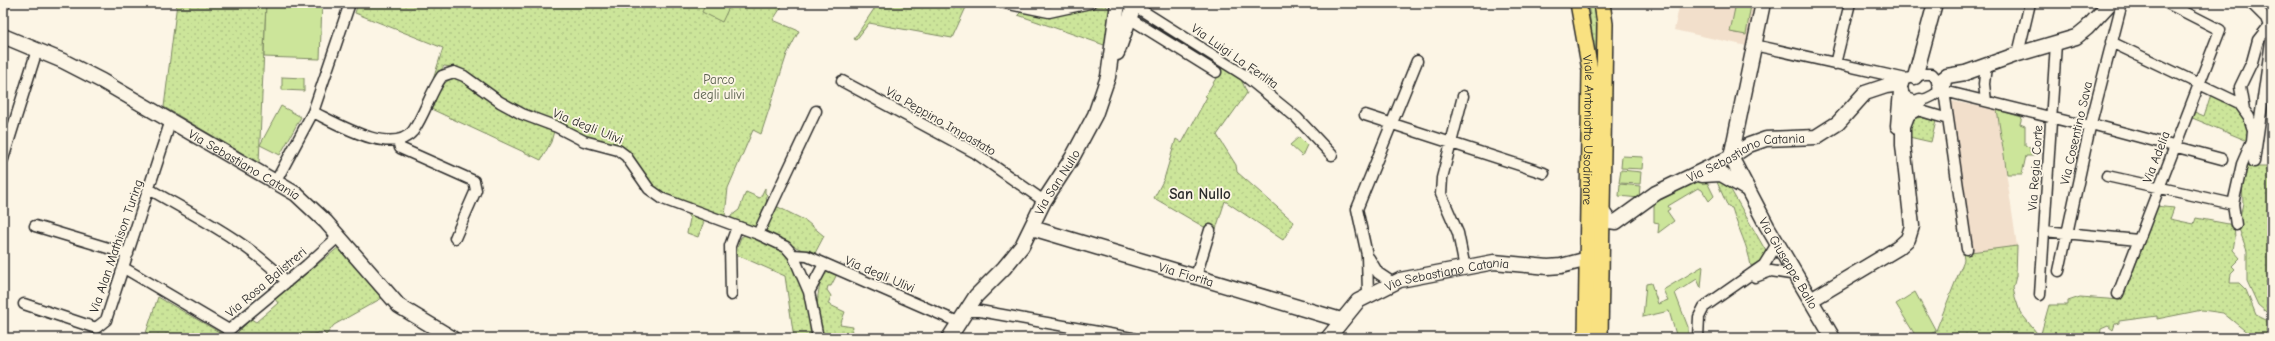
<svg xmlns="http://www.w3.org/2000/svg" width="2275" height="341" viewBox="0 0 2275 341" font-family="'Comic Neue',sans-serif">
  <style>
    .built { fill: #f2dfcb }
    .grass { fill: url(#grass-dots); stroke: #7c8862 }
    .garden { fill: #cce59a; stroke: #7c8862 }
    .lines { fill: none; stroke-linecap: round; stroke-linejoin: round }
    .street-casing { stroke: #2b2b2b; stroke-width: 13 }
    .secondary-casing { stroke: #2b2b2b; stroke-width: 17 }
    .primary-casing { stroke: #2b2b2b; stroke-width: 18 }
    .street { stroke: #fcf5e5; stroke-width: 10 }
    .secondary { stroke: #fcf5e5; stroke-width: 14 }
    .primary { stroke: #f9e181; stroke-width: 15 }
    .labels { text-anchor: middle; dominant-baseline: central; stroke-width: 3.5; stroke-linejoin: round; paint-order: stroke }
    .street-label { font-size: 13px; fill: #2b2b2b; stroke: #fcf5e5 }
    .park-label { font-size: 13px; fill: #535a47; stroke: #fcf5e5 }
    .quarter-label { font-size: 15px; font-weight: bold; fill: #2b2b2b; stroke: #fcf5e5 }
  </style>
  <defs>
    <pattern id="grass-dots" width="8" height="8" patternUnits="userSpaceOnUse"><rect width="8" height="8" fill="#cce59a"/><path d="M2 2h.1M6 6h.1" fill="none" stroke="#afc585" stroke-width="1.8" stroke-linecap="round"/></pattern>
  </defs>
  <rect width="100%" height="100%" fill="#fcf5e5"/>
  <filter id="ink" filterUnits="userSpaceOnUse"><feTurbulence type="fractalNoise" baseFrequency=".025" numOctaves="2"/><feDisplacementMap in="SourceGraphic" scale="8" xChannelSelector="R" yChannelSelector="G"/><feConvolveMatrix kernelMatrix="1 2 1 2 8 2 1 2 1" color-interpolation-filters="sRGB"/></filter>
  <g filter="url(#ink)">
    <path class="built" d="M1680,3H1756L1747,46L1674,30Z
      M1952,101L1997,110L2017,246L1973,252Z"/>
    <path class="grass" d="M177,3H266L259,163L164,107Z
      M358,3H784L773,20L799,31L787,54L761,134L753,130L728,188L725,216L661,195L637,168L632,154L622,147L596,141L509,105L465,72L453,67L444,66L432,83L443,48L355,13Z
      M878,3H968L952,38L869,23L856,40L854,39Z
      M1588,3H1598L1596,252V67Z
      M1104,5L1112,10L1107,46L1018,15L1021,12L1056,16Z
      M1223,67L1241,79L1247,93L1217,135L1236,165L1237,172L1294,222L1283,240L1225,201L1216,229L1207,226L1204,227L1154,198L1164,179L1176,139L1182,143L1207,97L1205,96Z
      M452,77L460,79L554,131L551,142L541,160L429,108L444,84Z
      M2211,94C2241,108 2245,107 2250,142L2190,117L2192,111L2204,116Z
      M1919,117L1936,121L1931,142L1909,137C1909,127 1908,120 1919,117Z
      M2252,149L2251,167H2272V317L2258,305L2247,281V251L2238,226L2243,203L2242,181L2245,165Z
      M1720,180L1727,183L1767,253L1762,260L1751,266C1748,246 1738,229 1732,208L1728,207L1717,182Z
      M765,188V193L767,195L766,208L757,229L731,221V216L739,210L746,192L760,198Z
      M776,206L806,221L824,236L814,255C797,248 782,240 764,233Z
      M2156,206L2174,208L2170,219L2194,224L2196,218L2234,225L2235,238L2233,250L2240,258L2232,266L2235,269L2231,273L2230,283H2239L2246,290L2256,315L2272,323V338H2254L2223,313L2202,310L2157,319V316L2119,321V323L2115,324L2113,330L2108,326L2101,329L2100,338H1933L1964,260L1963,253L2017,246L2016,276L2013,288L2015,297L2020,312L2040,337L2049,305H2068V301L2080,297L2121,300L2142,249L2139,248Z
      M686,212L705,219L698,237L687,233L690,219Z
      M745,235L781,248L790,259L804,289L814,338H794L785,276L735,254L741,237Z
      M339,247L382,298L334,325L326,335L323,332L303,336L304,338H149L145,336L158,297L226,336L235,335L251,319L256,322L278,303L275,299Z
      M826,268L837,274L831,286H828L827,290L831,296L828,304L845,312L840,325L853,327L849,338H821C817,310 814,295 826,268Z"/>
    <path class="garden" d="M266,3H322L320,59L264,57Z
      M706,3H731L722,22L702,12Z
      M1736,3L1751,5L1746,35L1730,32Z
      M282,77L304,78V91L282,90Z
      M281,106L301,117L280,155L260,145Z
      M1997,110L2022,117L2020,124L2025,126V145L2030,148V153H2034V156H2026L2022,174H2007Z
      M1299,137L1307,145L1302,156L1290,145Z
      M1622,156L1643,157L1642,169L1621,168Z
      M1621,170L1641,172L1640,184L1619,183Z
      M1698,181L1707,182L1714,196L1709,201L1702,190L1698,188L1668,206L1670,209L1667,211L1674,221L1658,233L1659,223L1654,222V203Z
      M1620,184L1640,186L1639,198L1619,196Z
      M1703,266L1701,288L1697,279L1675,293L1688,327V338H1677L1669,311L1643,317L1646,284L1651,283L1658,304L1668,300L1663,290Z
      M1915,292L1936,331L1924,338H1917L1896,304Z"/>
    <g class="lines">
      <defs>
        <path id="street" d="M1004,3L1049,12L1090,3
          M1130,3L1244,75L1297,118L1332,155
          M2251,3L2266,18L2269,26
          M3,6L4,3
          M1129,18L1216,72
          M2111,42L2239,103L2244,110
          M1754,45L1906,79
          M2018,54L2030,3
          M1835,64L1850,3
          M1986,66L1984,84L1986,101
          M1924,74H1932L1939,82L1938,92C1926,103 1901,106 1901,84L1906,79Z
          M1947,76L1944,91L1967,249
          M842,81L974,152L1044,201
          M1939,91H1944L2090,127
          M1463,96L1442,178L1441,194L1458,233L1465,268
          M313,112C336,123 392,157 413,131C425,114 430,93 442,76L454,72L464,76L500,102L522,114L557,127L584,141L618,150L626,156L649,189L663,199L758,234L786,247L793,255L809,292L818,338
          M1365,115L1544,173
          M1908,116L1918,110L1948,119
          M2091,124L2222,159
          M398,140L400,148L474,181L476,190L455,238
          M3,159L37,50
          M2254,162L2272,34
          M2107,176L2233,204
          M276,181L313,112L350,3
          M149,189C197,217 248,242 287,282
          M2236,225L2233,204L2242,164L2252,141L2253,130L2249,117L2244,110L2240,87L2252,62L2258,40L2269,26L2272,25
          M35,226L128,254
          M2044,231L2138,240
          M758,234L816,111
          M793,255L807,256L958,322
          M1369,258L1378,273L1393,283
          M124,268L229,330L307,265L339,236
          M2059,271L2090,127L2122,3
          M1196,276L1210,230
          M1755,277L1771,271L1797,275
          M809,292L824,264
          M2118,294L2220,30L2167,3
          M731,295L730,246L737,227
          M1368,295L1367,255L1357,209L1417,61
          M2040,295L2056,43
          M24,304L96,328L106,320L171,120
          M965,311H980L1132,338
          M1698,338L1699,317L1704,307L1764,265L1777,244"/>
        <g id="secondary">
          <path id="s1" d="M1763,3L1731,157L1767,226L1833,338"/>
          <path id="s2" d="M3,36L63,61L102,81L296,194L326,222L399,306L452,338"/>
          <path d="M1117,53L1135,3"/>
          <path d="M1915,77L1935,3"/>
          <path d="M1939,82L1947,76L1965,73L2018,54L2076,37L2087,28L2110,3"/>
          <path d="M1898,126L1901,91"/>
          <path d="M1702,175L1721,174L1745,188"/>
          <path id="s3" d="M1602,211L1609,221L1616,222L1656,193L1731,157L1749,145L1766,139L1816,137L1838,123L1865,93L1886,86L1901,84"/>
          <path id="s4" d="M1032,228L1341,320"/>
          <path d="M1811,300L1898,248L1908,239L1912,226L1903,145V126L1910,108L1920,101"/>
          <path id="s5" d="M949,338L976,296L1004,268L1022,246L1044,201L1072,158L1095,115L1108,77L1118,3"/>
          <path id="s6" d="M1328,338L1358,301L1400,280L1494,262L1548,267L1561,266L1588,259"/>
        </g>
        <g id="primary">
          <path id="s7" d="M1578,3L1590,70L1586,338"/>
          <path d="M1600,338L1605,24L1602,3"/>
        </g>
      </defs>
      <use href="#street" class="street-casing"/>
      <use href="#secondary" class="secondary-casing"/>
      <use href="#primary" class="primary-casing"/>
      <use href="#street" class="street"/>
      <use href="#secondary" class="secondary"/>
      <use href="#primary" class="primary"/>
    </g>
  </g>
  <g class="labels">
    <g class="street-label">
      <text transform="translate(1235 56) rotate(35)">Via Luigi La Ferlita</text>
      <text transform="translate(941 121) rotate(30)">Via Peppino Impastato</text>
      <text transform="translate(588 126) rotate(22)">Via degli Ulivi</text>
      <text stroke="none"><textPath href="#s7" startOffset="128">Viale Antoniotto Usodimare</textPath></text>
      <text transform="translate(2076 133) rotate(-77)">Via Cosentino Sava</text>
      <text transform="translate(2156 157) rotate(-69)">Via Adelia</text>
      <text stroke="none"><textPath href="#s3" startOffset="167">Via Sebastiano Catania</textPath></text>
      <text stroke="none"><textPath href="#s2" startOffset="274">Via Sebastiano Catania</textPath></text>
      <text transform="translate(2035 168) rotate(-86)">Via Regia Corte</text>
      <text stroke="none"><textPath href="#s5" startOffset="191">Via San Nullo</textPath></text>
      <text transform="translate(116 246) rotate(-71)">Via Alan Mathison Turing</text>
      <text stroke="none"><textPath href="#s1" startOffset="278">Via Giuseppe Ballo</textPath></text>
      <text stroke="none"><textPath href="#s4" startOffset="161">Via Fiorita</textPath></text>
      <text transform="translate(880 274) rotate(23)">Via degli Ulivi</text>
      <text stroke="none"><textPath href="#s6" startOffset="142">Via Sebastiano Catania</textPath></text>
      <text transform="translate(266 282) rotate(-40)">Via Rosa Balistreri</text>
    </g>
    <g class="park-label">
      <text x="719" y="79">Parco<tspan x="719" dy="15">degli ulivi</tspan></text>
    </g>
    <g class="quarter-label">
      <text x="1200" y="194">San Nullo</text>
    </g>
  </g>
  <rect width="2275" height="341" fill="none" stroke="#fcf5e5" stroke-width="16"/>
  <rect x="8" y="8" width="2259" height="325" fill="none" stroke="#2b2b2b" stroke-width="1.5" filter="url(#ink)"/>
</svg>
